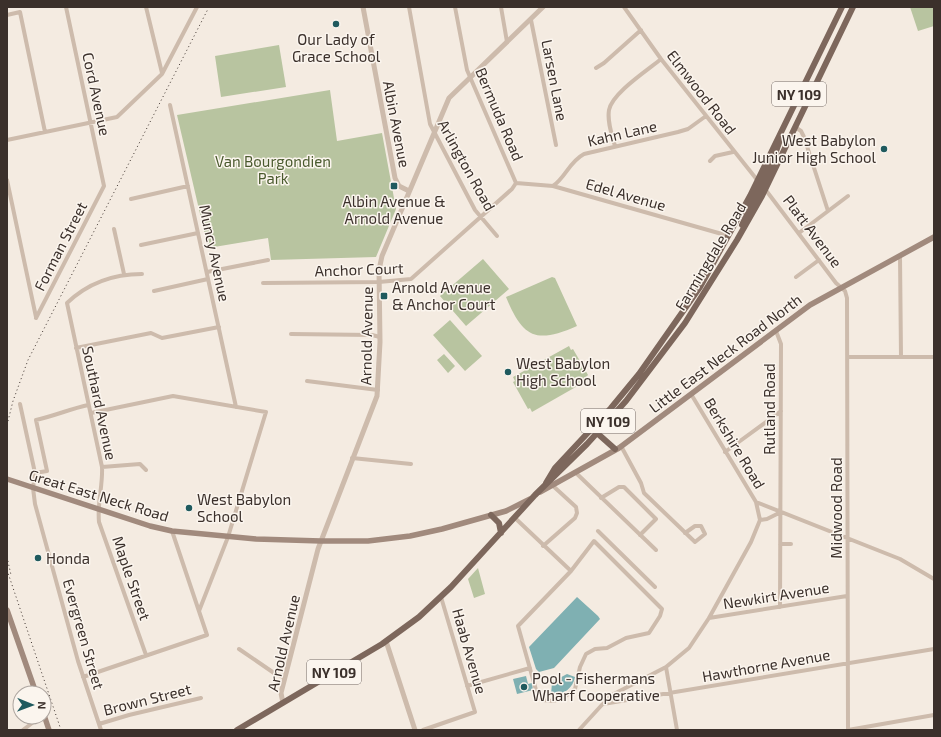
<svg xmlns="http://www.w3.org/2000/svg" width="941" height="737" viewBox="0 0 941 737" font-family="'Exo 2',sans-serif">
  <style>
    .green { fill: #b8c4a0 }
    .water { fill: #7fb0b2 }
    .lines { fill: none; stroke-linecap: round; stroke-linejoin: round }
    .minor { stroke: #cdbbac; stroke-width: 4 }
    .tertiary { stroke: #cdbbac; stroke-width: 5 }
    .secondary { stroke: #a18a7d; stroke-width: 5.5 }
    .primary { stroke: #7d675c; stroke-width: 6 }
    .rail { stroke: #3b302b; stroke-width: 1; stroke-dasharray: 1 3; stroke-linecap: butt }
    .poi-dot { fill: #1f5a5e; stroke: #fbf5ee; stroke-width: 1.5 }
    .labels { text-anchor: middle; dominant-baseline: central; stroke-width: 3; stroke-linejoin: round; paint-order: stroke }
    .shield { fill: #fbf5ee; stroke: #756b66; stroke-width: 1 }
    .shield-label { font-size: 14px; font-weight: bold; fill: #3b302b }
    .poi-label { font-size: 15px; fill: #3b302b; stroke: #fbf5ee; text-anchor: start }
    .street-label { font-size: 15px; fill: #3b302b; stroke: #fbf5ee }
    .park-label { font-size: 15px; fill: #4a5a2e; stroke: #fbf5ee }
  </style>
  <rect width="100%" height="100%" fill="#f4ebe1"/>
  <path class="green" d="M910,7H934V26L918,31Z
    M279,45L286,87L221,97L215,56Z
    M330,90L337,141L382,133L396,209L376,257L271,260L268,238L208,248L177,115Z
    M483,259L509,289L466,326L440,296Z
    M552,277L555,278L577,326C536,344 523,338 506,297Z
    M450,320L482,356L465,371L433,335Z
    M569,346L571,350L573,349L588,375L586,377L588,380L532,412L530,408L528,409L513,382L515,381L513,377Z
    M444,354L455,366L448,373L437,360Z
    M478,568L485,594L474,598L468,579Z"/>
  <path class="water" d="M577,597L598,616L600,619L554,668L539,672L536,669L529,647Z
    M567,674L575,677C573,688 564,695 551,695L552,682Z
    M526,676L528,684L532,683L533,690L517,694L513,679Z"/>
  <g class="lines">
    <path class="minor" d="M146,7L162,73
      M409,7L430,124L475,210L497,236
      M455,7L467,70L516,183
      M501,7L507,42
      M624,7L661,59L758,181
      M7,15L20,12L45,132
      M531,20L556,145
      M596,68L604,63L641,30
      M170,105L236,407
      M795,127L801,131L804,137L828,211
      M7,140L117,117L162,74L197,7
      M615,146C612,135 607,122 609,110C612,93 648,70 661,59
      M710,161L715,156L733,152
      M7,180L36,317
      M516,183L553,186L729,236
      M553,186C566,177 569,162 584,154L678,132L688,129L706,116
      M765,189L836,283L845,291L847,298L848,730
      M131,199L188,186
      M114,229L124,274
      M799,233L848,196
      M141,245L198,233
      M900,256L901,357
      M207,272L268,260
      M142,274C114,274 88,283 67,303L102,467C103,486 97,503 99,522L146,655
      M796,277L819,260
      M263,283L379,282L411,279L512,189L516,183
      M154,291L208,279
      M36,318L104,186L66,7
      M776,331L781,344L780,607
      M291,334L372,335L380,337
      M76,348L151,333L162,338L219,327
      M848,357H934
      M307,381L378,390
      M691,394L756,502L900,559L934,579
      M20,404L35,473L33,488L35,504L78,661L101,730
      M91,413L173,396L266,412L228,537L199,611
      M621,446L641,483L644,493L695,542L705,534L701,526H695L685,533
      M725,452L781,411
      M352,458L411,464
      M102,467L140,464L146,470
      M575,472L656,550
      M35,473L47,471L36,420C54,416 70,409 88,405
      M601,498L619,487H624L656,519L640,535
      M515,518L571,571L594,541L662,609L660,616L649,633L626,638L607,648L595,649L586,654L580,667L575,689L563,698L553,701L542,700L536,690L518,626L571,571
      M760,520L767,519L781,512
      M598,531L655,587
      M780,544H791
      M543,546L575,518L577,513L576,507L552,485
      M709,618L847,596
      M239,649L274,673L285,678
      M666,667L677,730
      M83,677L207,635L172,531
      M467,686L530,668
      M603,704L934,649
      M99,724L129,715L201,698
      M23,730L40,717
      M423,730L475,712L441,597
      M579,730L610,696L666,667L689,648L709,618L751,542L760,520L756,502
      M848,730L934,715"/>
    <path class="tertiary" d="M363,7L395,178L399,186L409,191
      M386,641L415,730
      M283,703L281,693L318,549L377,396L380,342L379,270L382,256L449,98L543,7"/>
    <path class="secondary" d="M7,479L150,526L172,531L256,539L321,541H368L410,536L442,529L506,511L530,499
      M540,492L619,448L810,305L934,237
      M7,610L36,693
      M44,715L49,730"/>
    <path class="primary" d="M742,225L773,160L781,137
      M597,433L615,449
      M546,483L555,468L611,408L639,374L700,287L750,196L842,7
      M491,515L499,523L501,533
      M237,730L382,644L419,617L451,587L535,495L587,444L626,401L685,323L737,240L762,196L853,7"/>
    <path class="rail" d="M7,425L13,401L28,360L209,7
      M7,557L11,575
      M7,570L61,730"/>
  </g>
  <g class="poi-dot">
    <circle cx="336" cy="24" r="4"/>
    <circle cx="884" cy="149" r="4"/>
    <rect x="390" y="182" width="8" height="8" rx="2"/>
    <rect x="380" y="292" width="8" height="8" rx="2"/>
    <circle cx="508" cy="372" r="4"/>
    <circle cx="189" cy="508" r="4"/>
    <circle cx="38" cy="558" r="4"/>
    <circle cx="524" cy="687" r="4"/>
  </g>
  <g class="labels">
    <g class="shield">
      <rect x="772" y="82" width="54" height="24" rx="3"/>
      <rect x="581" y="409" width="54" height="24" rx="3"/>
      <rect x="307" y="660" width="54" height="24" rx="3"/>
    </g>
    <g class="shield-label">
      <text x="799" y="94">NY 109</text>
      <text x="608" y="421">NY 109</text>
      <text x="334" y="672">NY 109</text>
    </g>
    <g class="poi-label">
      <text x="336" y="39" text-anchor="middle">Our Lady of<tspan x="336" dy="17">Grace School</tspan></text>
      <text x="876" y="140" text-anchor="end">West Babylon<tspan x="876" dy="17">Junior High School</tspan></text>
      <text x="394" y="201" text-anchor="middle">Albin Avenue &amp;<tspan x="394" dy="17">Arnold Avenue</tspan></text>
      <text x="392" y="287">Arnold Avenue<tspan x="392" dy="17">&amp; Anchor Court</tspan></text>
      <text x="516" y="363">West Babylon<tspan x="516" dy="17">High School</tspan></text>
      <text x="197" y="499">West Babylon<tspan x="197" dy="17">School</tspan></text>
      <text x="46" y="558">Honda</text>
      <text x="532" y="678">Pool - Fishermans<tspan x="532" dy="17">Wharf Cooperative</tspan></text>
    </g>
    <g class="street-label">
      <text transform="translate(555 80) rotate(79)">Larsen Lane</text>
      <text transform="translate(702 92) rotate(52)">Elmwood Road</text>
      <text transform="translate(97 94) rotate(78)">Cord Avenue</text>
      <text transform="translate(500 114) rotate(67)">Bermuda Road</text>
      <text transform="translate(397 124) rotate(79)">Albin Avenue</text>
      <text transform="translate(622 133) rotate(-13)">Kahn Lane</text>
      <text transform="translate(467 165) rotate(61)">Arlington Road</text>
      <text transform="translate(626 194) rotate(16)">Edel Avenue</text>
      <text transform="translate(813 231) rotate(53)">Platt Avenue</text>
      <text transform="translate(60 246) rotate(-63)">Forman Street</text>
      <text transform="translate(215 253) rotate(78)">Muncy Avenue</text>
      <text transform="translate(710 256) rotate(-59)">Farmingdale Road</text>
      <text transform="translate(359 269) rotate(-2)">Anchor Court</text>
      <text transform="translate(366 336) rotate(-89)">Arnold Avenue</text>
      <text transform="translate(725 353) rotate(-37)">Little East Neck Road North</text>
      <text transform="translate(100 403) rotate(78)">Southard Avenue</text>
      <text transform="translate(769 409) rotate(-90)">Rutland Road</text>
      <text transform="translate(735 443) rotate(59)">Berkshire Road</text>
      <text transform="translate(99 495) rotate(17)">Great East Neck Road</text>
      <text transform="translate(836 508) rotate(-90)">Midwood Road</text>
      <text transform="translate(132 578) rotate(71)">Maple Street</text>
      <text transform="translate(776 595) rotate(-9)">Newkirt Avenue</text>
      <text transform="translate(84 634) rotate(74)">Evergreen Street</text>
      <text transform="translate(283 643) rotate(-77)">Arnold Avenue</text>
      <text transform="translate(470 651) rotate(74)">Haab Avenue</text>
      <text transform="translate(766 665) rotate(-10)">Hawthorne Avenue</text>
      <text transform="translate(147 699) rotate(-14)">Brown Street</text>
    </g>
    <g class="park-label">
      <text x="273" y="161">Van Bourgondien<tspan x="273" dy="17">Park</tspan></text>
    </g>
  </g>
  <rect width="941" height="737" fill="none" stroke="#3b302b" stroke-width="16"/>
  <g transform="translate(32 705) rotate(91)"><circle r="19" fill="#fbf5ee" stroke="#aea6a0"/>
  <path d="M0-3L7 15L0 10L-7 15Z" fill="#1f5a5e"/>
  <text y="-6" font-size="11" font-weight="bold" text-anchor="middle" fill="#3b302b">N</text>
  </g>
</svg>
